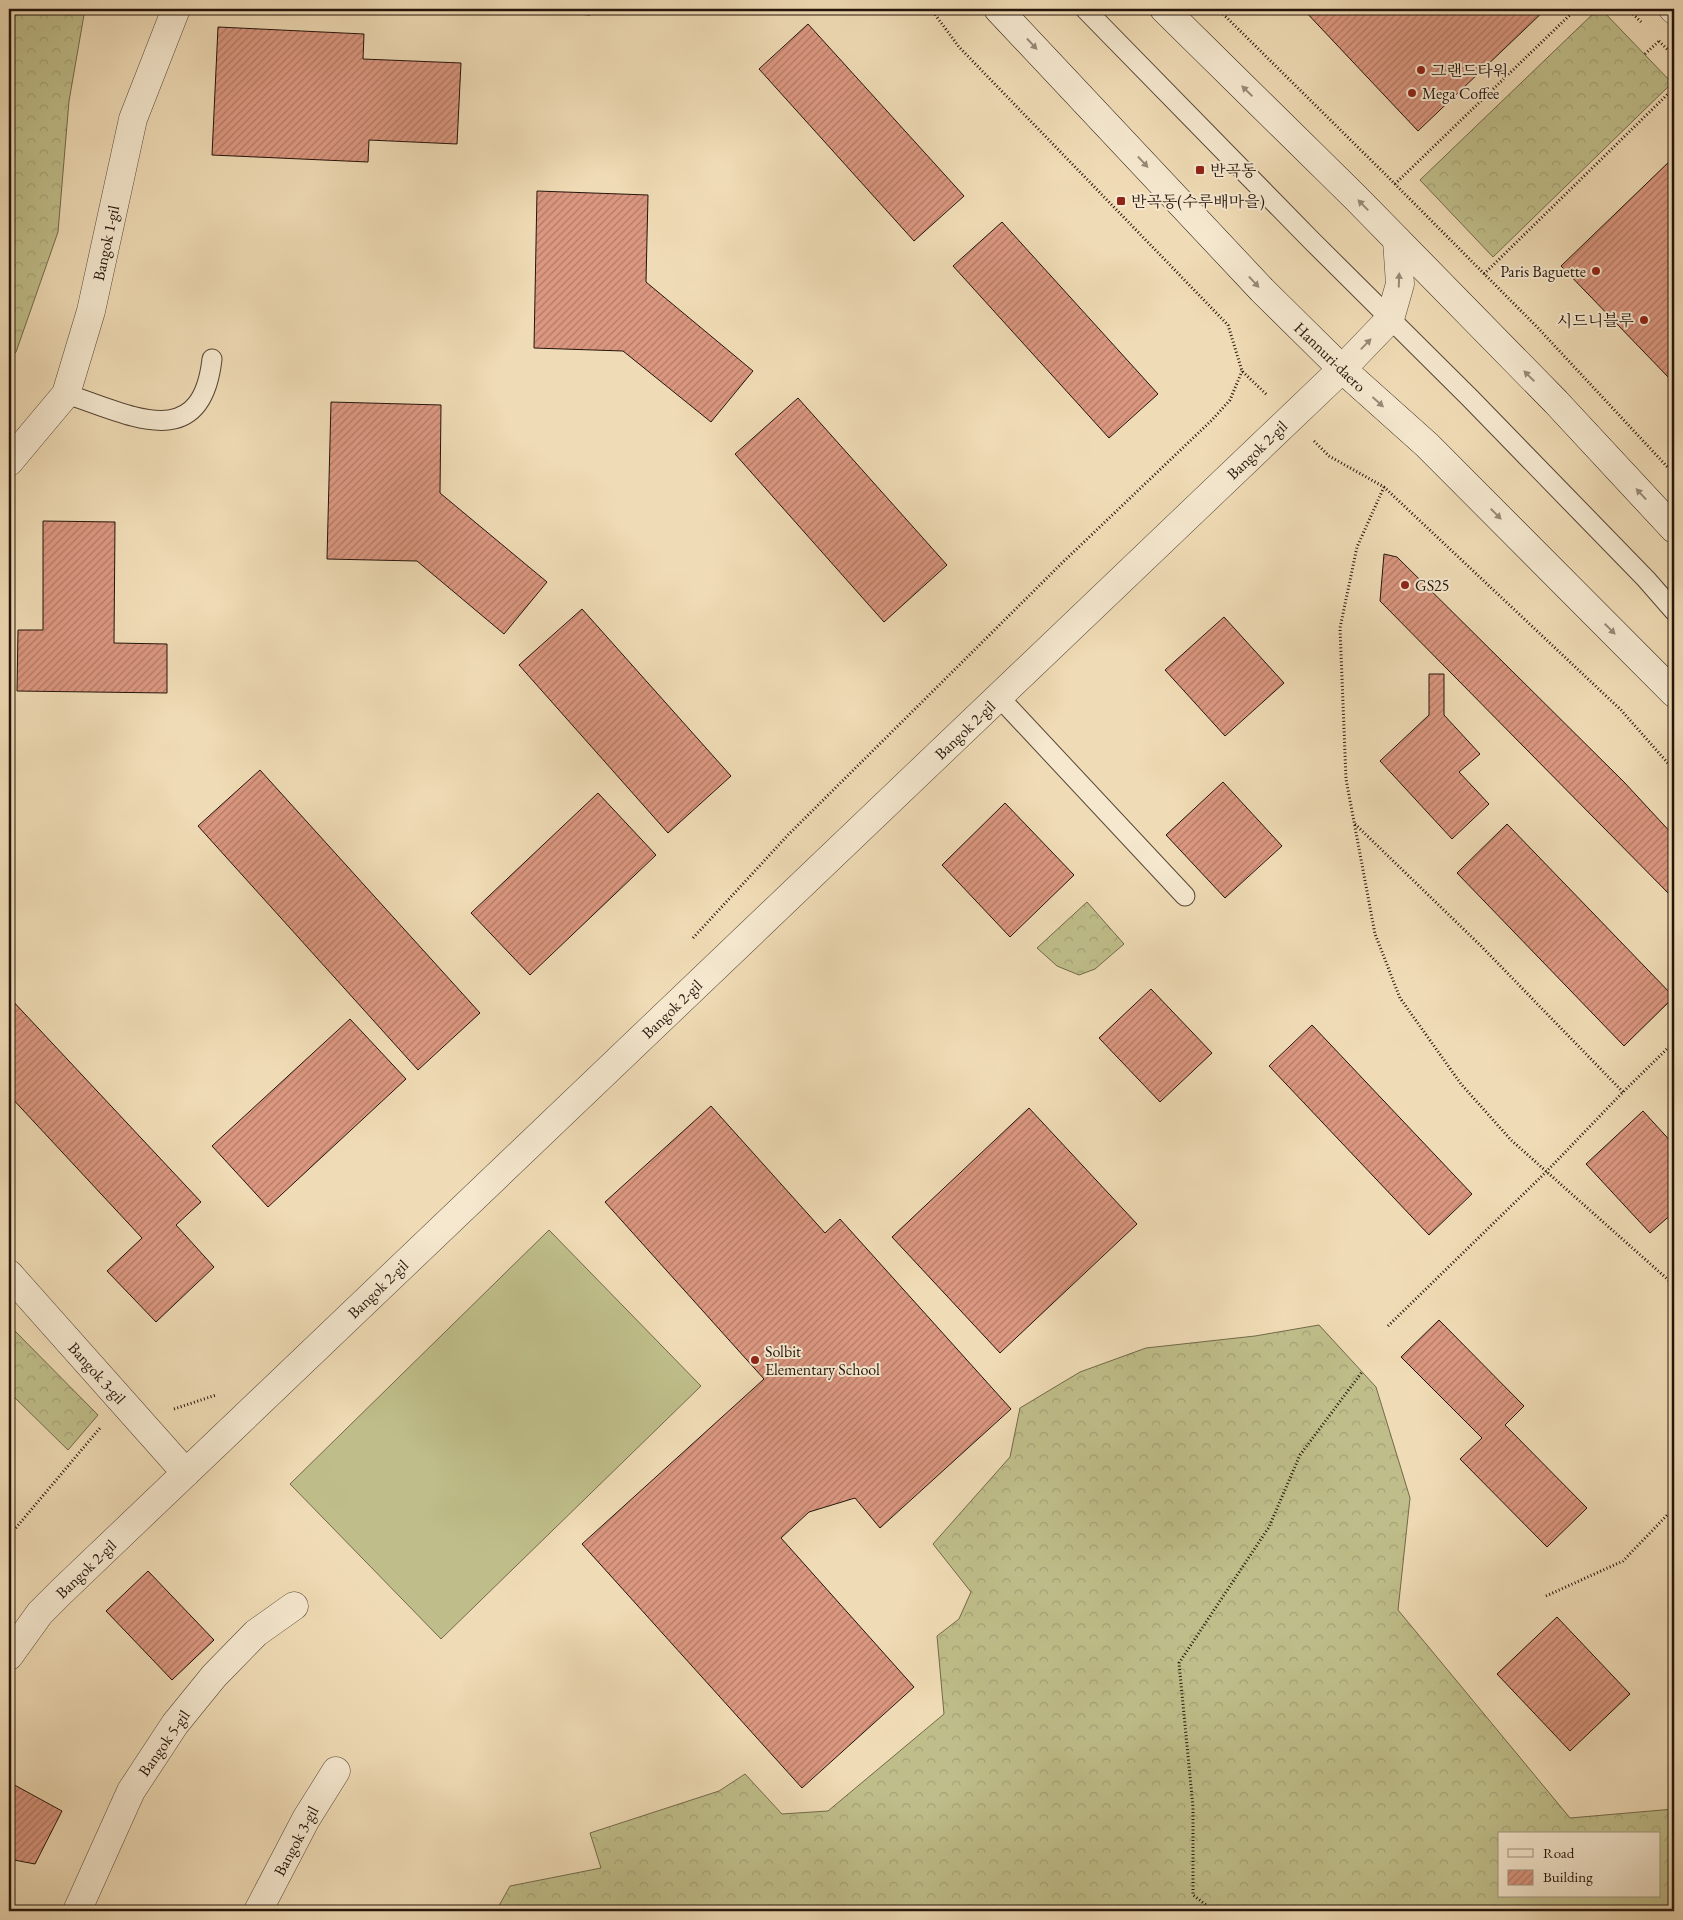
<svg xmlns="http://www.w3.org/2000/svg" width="1683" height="1920" viewBox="0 0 1683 1920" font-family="'EB Garamond','Noto Serif KR',serif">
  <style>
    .forest { fill: url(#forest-crowns); stroke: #72694a; fill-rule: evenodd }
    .pitch { fill: #bfbe8a; stroke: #72694a }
    .building { fill: url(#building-hatch); stroke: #24140b }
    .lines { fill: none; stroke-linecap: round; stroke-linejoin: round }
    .lane-casing { stroke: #574636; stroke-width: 21 }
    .street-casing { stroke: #574636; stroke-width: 29 }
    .secondary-casing { stroke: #24140b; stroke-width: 29 }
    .path { stroke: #24140b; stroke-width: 3; stroke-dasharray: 1 2.5; stroke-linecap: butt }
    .lane { stroke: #f5e8cf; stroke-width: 19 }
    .street { stroke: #f5e8cf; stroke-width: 28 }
    .secondary { stroke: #f5e8cf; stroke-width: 28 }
    .oneway { fill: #978977 }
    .poi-dot { fill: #8f2418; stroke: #f5e8cf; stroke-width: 2 }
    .labels { text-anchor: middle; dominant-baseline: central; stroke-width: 4; stroke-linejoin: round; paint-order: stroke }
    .poi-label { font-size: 16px; fill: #24140b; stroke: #f5e8cf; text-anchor: start }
    .street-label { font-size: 16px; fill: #24140b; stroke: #f5e8cf }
  </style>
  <defs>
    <pattern id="forest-crowns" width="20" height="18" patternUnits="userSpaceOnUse" patternTransform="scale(1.25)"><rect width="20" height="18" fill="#bfbe8a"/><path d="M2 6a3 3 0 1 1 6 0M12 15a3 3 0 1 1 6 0" fill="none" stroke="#a4a276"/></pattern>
    <pattern id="building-hatch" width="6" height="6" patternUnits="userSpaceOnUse" patternTransform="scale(1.25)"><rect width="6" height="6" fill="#db9780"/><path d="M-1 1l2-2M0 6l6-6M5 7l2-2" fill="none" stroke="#b17a67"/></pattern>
  </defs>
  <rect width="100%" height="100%" fill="#efdbb5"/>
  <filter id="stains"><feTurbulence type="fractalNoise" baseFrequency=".004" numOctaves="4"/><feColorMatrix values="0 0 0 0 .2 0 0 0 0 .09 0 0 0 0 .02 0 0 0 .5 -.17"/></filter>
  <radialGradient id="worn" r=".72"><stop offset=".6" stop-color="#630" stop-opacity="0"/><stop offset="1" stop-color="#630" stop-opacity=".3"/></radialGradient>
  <path class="forest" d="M9,9H85L69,101L58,232L16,352L9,358Z
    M1598,9H1601L1672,83L1493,257L1420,180Z
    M1087,902L1124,944L1095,969L1079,975L1057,966L1037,948Z
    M9,1325L98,1415L68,1450L9,1392Z
    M1319,1325L1376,1387L1410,1498L1398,1610L1570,1818L1674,1809V1911H496L510,1886L601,1868L590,1833L719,1791L745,1774L782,1814L828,1811L944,1714L937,1636L959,1619L971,1592L933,1544L1010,1457L1020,1408L1080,1372L1146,1348L1255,1336ZM1499,1834H1659V1896H1499Z"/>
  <path class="pitch" d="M549,1230L701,1386L441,1639L290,1484Z"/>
  <path class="building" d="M505,9H591L590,15Z
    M1303,9H1546L1418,131Z
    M808,24L964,196L914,241L759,69Z
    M218,27L364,34L363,59L461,63L457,144L369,140L368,162L212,155Z
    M1674,157V375L1670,379L1561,266Z
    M537,191L648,195L646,282L753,371L711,422L623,351L534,348Z
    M1002,222L1158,394L1109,438L953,266Z
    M798,398L947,565L884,622L735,454Z
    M331,402L441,405L440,493L547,582L504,634L417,561L327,559Z
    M43,521L115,522L114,643L167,644V693L17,691L18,630H43Z
    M1384,554L1397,557L1624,782L1674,836V899L1380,601Z
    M582,609L731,776L668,833L519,665Z
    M1224,617L1284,683L1225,736L1165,670Z
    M1429,674H1444V715L1480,754L1459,772L1489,804L1452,839L1380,761L1429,715Z
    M260,770L480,1013L418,1070L198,826Z
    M1223,782L1282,846L1225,898L1166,835Z
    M598,793L656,855L530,975L471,913Z
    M1005,803L1074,875L1010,937L942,865Z
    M1507,824L1674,997L1624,1046L1457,873Z
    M1151,989L1212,1053L1160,1102L1099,1038Z
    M9,997L201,1202L176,1225L214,1267L156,1322L107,1271L142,1238L9,1095Z
    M350,1019L406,1079L268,1207L212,1146Z
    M1312,1025L1472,1194L1429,1235L1269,1066Z
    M711,1106L825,1233L840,1219L1011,1409L880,1528L855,1498L809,1512L781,1538L914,1687L802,1788L582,1544L764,1379L605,1202Z
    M1029,1108L1137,1224L1000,1353L892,1237Z
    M1643,1111L1674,1145V1212L1650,1233L1586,1164Z
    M1439,1320L1524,1406L1505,1425L1587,1508L1547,1547L1460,1459L1482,1438L1401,1357Z
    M148,1571L214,1640L172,1680L106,1611Z
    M1557,1617L1630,1694L1570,1751L1497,1674Z
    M9,1782L62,1811L35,1864L9,1859Z"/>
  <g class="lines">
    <defs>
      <path id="lane" d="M1085,9L1312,241L1470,398L1646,579L1674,611
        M66,394C127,413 201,457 212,359
        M999,697L1185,896"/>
      <path id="street" d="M1673,9L1674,10
        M9,462L66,394L91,311L133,119L176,9
        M9,1274L186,1473
        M9,1656L40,1613L61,1592L1342,369L1390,319L1400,284L1397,240
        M77,1911L131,1791L175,1724L214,1676L256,1633L294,1606
        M258,1911L306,1819L336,1771"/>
      <path id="secondary" d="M998,9L1262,290L1342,369L1427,445L1674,693
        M1164,9L1355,197L1556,402L1674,529"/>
    </defs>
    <use href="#lane" class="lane-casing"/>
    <use href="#street" class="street-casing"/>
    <use href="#secondary" class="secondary-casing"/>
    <path class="path" d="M931,9L959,47L1228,325L1242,371L1267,395
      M1218,9L1382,171L1538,328L1674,474
      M1628,9L1641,22
      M1659,41L1674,56
      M1645,54L1659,41
      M1395,184L1576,9
      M1484,274L1674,88
      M1314,441L1329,456L1384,487L1621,710L1674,770
      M1384,487L1357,547L1340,628L1346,779L1375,934L1400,998L1461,1084L1511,1140L1674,1285
      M1355,824L1481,946L1623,1092
      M693,938L788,835L1063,562L1212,420L1230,400L1242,371
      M1388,1326L1546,1172L1623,1092L1674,1042
      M174,1409L216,1395
      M9,1536L100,1428
      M1546,1596L1623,1561L1674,1508
      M1214,1911L1193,1895V1807L1179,1663L1269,1527L1300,1455L1362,1372"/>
    <use href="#lane" class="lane"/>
    <use href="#street" class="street"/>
    <use href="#secondary" class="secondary"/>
  </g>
  <defs><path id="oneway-solid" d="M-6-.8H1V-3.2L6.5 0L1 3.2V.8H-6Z" transform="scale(1.25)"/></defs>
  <g class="oneway">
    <use href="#oneway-solid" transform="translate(1032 44) rotate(47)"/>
    <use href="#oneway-solid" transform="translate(1247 91) rotate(-136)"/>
    <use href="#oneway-solid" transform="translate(1143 162) rotate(47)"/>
    <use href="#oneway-solid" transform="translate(1363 205) rotate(-134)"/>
    <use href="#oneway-solid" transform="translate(1399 280) rotate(-88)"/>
    <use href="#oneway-solid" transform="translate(1254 282) rotate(47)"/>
    <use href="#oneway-solid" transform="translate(1366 344) rotate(-46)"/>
    <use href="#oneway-solid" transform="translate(1529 376) rotate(-135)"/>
    <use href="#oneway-solid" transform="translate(1378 402) rotate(42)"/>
    <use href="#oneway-solid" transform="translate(1641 494) rotate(-133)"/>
    <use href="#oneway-solid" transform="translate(1496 514) rotate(45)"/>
    <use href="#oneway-solid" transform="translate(1610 629) rotate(45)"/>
  </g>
  <g class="poi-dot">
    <circle cx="1421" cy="70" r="5"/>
    <circle cx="1412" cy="93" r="5"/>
    <rect x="1195" y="165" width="10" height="10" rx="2.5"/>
    <rect x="1116" y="196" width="10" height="10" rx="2.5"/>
    <circle cx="1596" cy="271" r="5"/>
    <circle cx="1644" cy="320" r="5"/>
    <circle cx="1405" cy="585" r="5"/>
    <circle cx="755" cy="1360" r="5"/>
  </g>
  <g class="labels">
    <g class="poi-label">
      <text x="1431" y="70">그랜드타워</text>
      <text x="1422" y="93">Mega Coffee</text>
      <text x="1210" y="170">반곡동</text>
      <text x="1131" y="201">반곡동(수루배마을)</text>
      <text x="1586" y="271" text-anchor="end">Paris Baguette</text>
      <text x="1634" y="320" text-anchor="end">시드니블루</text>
      <text x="1415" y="585">GS25</text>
      <text x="765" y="1351">Solbit<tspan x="765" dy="18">Elementary School</tspan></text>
    </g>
    <g class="street-label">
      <text transform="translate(106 243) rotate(-78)">Bangok 1-gil</text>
      <text transform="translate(1330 357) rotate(44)">Hannuri-daero</text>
      <text transform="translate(1257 450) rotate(-44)">Bangok 2-gil</text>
      <text transform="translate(965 730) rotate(-44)">Bangok 2-gil</text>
      <text transform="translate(672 1009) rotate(-44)">Bangok 2-gil</text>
      <text transform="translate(378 1289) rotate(-44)">Bangok 2-gil</text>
      <text transform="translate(97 1373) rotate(48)">Bangok 3-gil</text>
      <text transform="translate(86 1569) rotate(-44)">Bangok 2-gil</text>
      <text transform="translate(164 1743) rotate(-55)">Bangok 5-gil</text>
      <text transform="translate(296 1841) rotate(-62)">Bangok 3-gil</text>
    </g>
  </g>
  <rect width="1683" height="1920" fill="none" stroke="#efdbb5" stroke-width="30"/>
  <rect x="10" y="10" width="1663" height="1900" fill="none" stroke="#24140b" stroke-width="2.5"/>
  <rect x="15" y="15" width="1653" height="1890" fill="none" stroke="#24140b"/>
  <rect x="1498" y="1832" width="162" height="65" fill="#f5e8cf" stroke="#a19381"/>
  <rect x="1508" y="1849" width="25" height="8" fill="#f5e8cf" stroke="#a19381"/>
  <text x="1543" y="1858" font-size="15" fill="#24140b">Road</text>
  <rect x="1508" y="1870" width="25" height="15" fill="url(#building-hatch)" stroke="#a19381"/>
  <text x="1543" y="1882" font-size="15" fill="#24140b">Building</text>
  <rect width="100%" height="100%" filter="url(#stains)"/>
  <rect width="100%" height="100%" fill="url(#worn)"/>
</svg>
